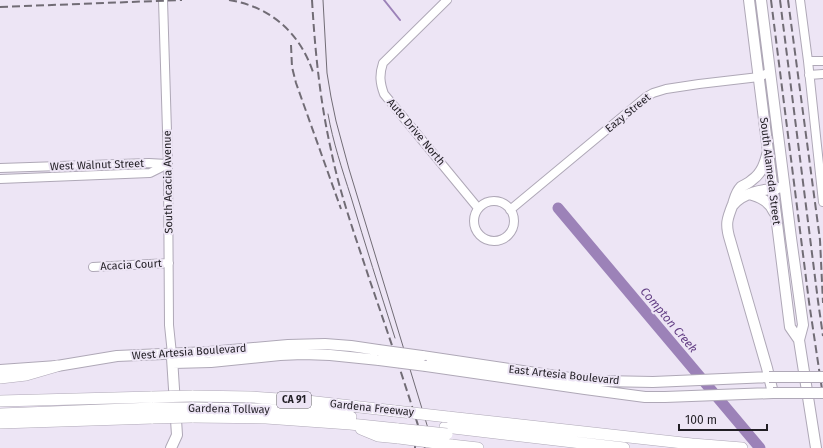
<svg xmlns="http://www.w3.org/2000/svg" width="823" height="448" viewBox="0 0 823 448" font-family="'Fira Sans',sans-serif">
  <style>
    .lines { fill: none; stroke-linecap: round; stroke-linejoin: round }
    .stream { stroke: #9c82b8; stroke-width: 2 }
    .river { stroke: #9c82b8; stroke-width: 11 }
    .minor-casing { stroke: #afa8b7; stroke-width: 10 }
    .major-casing { stroke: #afa8b7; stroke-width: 12 }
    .highway-casing { stroke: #afa8b7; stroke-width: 12 }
    .minor { stroke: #fff; stroke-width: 8 }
    .major { stroke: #fff; stroke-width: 10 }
    .highway { stroke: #fff; stroke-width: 11 }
    .tram { stroke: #716c75; stroke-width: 1 }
    .rail { stroke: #716c75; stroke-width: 2; stroke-dasharray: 8 4; stroke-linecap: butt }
    .major-bridge-casing { stroke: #afa8b7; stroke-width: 12; stroke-linecap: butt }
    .highway-bridge-casing { stroke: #afa8b7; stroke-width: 12; stroke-linecap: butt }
    .major-bridge { stroke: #fff; stroke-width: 10 }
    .highway-bridge { stroke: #fff; stroke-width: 11 }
    .labels { text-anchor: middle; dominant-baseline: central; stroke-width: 4; stroke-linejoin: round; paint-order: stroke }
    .shield { fill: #ede5f5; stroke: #5e5a63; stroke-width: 1 }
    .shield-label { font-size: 10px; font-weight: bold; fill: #211e24 }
    .street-label { font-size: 11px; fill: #211e24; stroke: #ede5f5 }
    .water-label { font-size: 12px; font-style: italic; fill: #633f84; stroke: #ede5f5 }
  </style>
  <rect width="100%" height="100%" fill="#ede5f5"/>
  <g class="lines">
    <path class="stream" d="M384,0L400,20"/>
    <path class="river" d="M558,208L760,448"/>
    <defs>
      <path id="minor" d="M163,0L168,164L169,325L172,354
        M447,0L383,63C379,75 380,83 384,94L478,208
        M800,0L808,61L823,202
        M808,61H823
        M809,75L823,74
        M0,168L149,163L167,164
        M0,179L150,173L168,164
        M474 221a20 20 0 1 1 40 0a20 20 0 1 1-40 0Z
        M510,210L646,97L653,93L666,89L699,84L759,77L770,72
        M93,267L169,263"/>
      <path id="major" d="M749,0L790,327L799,340
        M761,0L791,238L803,325L799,340L816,448
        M749,194C760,197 769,201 774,212
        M733,205C744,192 762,190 778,188
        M422,356L570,378L601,381L653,382L769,377
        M173,363L211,362L280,355L303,354L330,355L379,360
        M426,366L585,389L645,397H665L773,393L767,368L730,240C725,224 727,219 733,204C735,198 736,192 741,187C744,185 749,183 752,180C762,173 765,163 768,151
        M0,370L57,366L117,356L209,352L288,345L325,344L351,346L378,350
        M171,448L177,435L172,358"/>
      <path id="highway" d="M0,378L26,375L57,366
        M192,396L251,397L307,401L395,411
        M0,401L152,397
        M192,408L262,409L306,412L351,417
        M0,414L153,408
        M192,417L266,418L350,424L398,429
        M448,417L692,444L742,448
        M0,423L153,418
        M445,427L624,448
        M361,429L378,436L399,438
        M451,445L478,448"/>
    </defs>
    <use href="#minor" class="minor-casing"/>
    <use href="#major" class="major-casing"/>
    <use href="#highway" class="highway-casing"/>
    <use href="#minor" class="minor"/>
    <use href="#major" class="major"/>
    <use href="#highway" class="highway"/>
    <path class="tram" d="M323,0L327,73L331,97L336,121L349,169L434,448
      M328,114C333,142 342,169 351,197C365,244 380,291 395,338"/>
    <path class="rail" d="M229,0C272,7 301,34 314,75
      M312,0C315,51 320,101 331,150C340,195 356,238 370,281C389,336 408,392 425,448
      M771,0L809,302L823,396
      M780,0L818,301L823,336
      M788,0L820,240L823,303
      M0,7L182,0
      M291,45L292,67L296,83L341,209
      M415,448L416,429"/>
    <defs>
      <path id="major-bridge" d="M378,350L422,356
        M379,360L426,366
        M769,377H823
        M773,393H823"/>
      <path id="highway-bridge" d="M152,397L192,396
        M153,408H192
        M395,411L448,417
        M153,418L192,417
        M398,429L447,434
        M399,438L451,445"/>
    </defs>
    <use href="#major-bridge" class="major-bridge-casing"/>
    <use href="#highway-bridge" class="highway-bridge-casing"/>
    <use href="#major-bridge" class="major-bridge"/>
    <use href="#highway-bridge" class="highway-bridge"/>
  </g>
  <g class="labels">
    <rect class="shield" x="277" y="392" width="34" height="16" rx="3"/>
    <g class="shield-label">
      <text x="294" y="400">CA 91</text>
    </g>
    <g class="street-label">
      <text transform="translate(628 113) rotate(-39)">Eazy Street</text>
      <text transform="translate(416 132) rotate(50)">Auto Drive North</text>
      <text transform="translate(97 165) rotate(-2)">West Walnut Street</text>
      <text transform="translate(770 171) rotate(83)">South Alameda Street</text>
      <text transform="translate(168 182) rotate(-91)">South Acacia Avenue</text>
      <text transform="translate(131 265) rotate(-3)">Acacia Court</text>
      <text transform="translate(189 352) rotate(-4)">West Artesia Boulevard</text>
      <text transform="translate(564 375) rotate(6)">East Artesia Boulevard</text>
      <text transform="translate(372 408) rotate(6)">Gardena Freeway</text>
      <text transform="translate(229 409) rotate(1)">Gardena Tollway</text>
    </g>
    <g class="water-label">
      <text transform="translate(669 320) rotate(50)">Compton Creek</text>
    </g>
  </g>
  <path d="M679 424v6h88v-6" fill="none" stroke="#211e24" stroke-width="2"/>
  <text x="685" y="424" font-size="12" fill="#211e24" stroke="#ede5f5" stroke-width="3" paint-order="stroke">100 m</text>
</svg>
